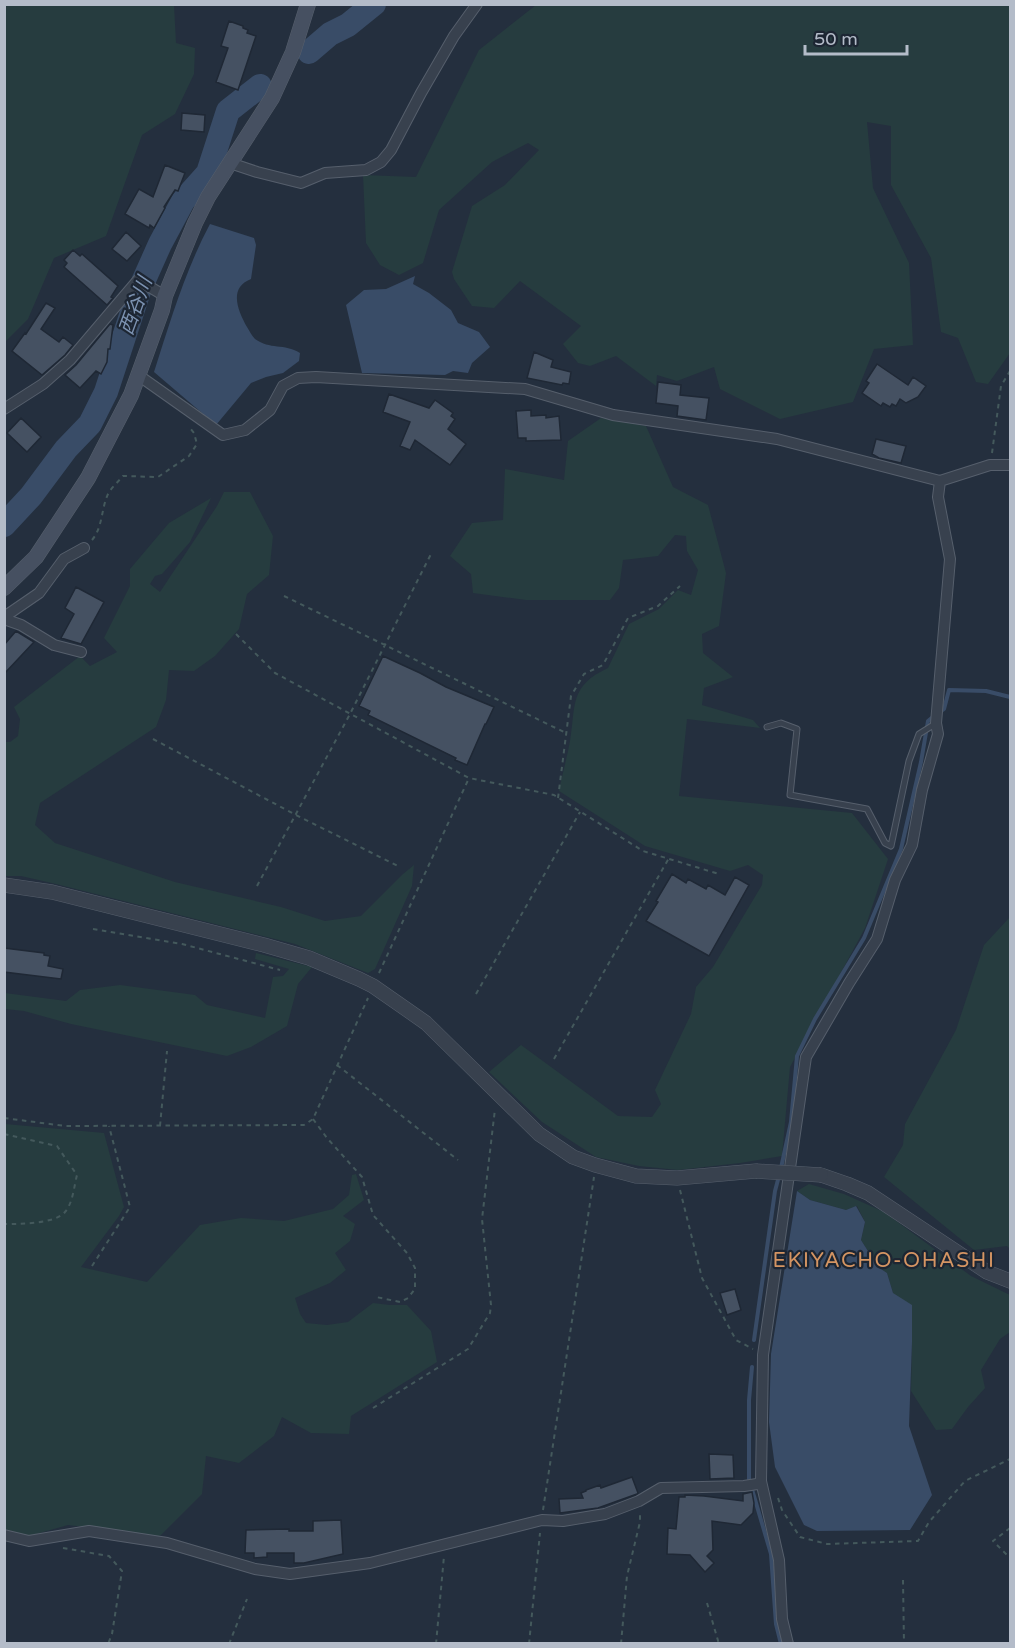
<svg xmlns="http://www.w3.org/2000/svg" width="1015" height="1648" viewBox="0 0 1015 1648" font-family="'Varela Round','Noto Sans JP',sans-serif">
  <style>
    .green { fill: #263c3f }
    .water { fill: #394c67 }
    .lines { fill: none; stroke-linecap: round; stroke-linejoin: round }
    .stream { stroke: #394c67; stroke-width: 4 }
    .river { stroke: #394c67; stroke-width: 24 }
    .building { fill: #455162; stroke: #1f2835; stroke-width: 1.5 }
    .service-casing { stroke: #565f6c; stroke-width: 7 }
    .minor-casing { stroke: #565f6c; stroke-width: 12 }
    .tertiary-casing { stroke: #565f6c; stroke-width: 15 }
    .secondary-casing { stroke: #565f6c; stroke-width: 16 }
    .path { stroke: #44595c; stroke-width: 2; stroke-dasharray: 4.5 4.5; stroke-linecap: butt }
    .service { stroke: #38414e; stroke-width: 5 }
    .minor { stroke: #38414e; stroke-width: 10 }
    .tertiary { stroke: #38414e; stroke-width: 14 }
    .secondary { stroke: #465061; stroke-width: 15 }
    .tertiary-bridge-casing { stroke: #565f6c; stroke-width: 15; stroke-linecap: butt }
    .tertiary-bridge { stroke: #38414e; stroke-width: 14 }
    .labels { text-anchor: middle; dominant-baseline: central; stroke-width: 4.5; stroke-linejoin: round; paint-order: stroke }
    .water-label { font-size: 20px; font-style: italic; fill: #7c92b1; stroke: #1d2633 }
    .quarter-label { font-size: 21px; letter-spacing: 1.5px; fill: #d59563; stroke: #1d2633 }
  </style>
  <rect width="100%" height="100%" fill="#242f3e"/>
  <path class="green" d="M5,5H174L176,43L195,48L194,74L175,114L142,135L106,236L54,258L28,319L5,342Z
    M536,5H1010V353L988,384L976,382L958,338L941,332L931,258L891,185V126L867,122L873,188L909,263L913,345L874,349L853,402L780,419L720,389L714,367L677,381L657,375L656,386L616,356L590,366L578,363L563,344L581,326L520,281L494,308L472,306L454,279L452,272L472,206L505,185L539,150L528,143L492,162L439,210L423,263L399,275L380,265L366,243L363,175L416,177L479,50Z
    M601,418L646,426L673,487L708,505L726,573L719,626L702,634L703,653L733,677L704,688L702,705L753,720L760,728L687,719L679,796L852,813L888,859L865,928L790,1067L782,1156L740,1163L678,1170L639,1166L596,1157L542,1122L489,1072L521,1045L618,1116L652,1117L661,1104L655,1090L691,1014L696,987L713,967L762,885L763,875L748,865L730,871L645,846L559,791C562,775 567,758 570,741C576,705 569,686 608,668L629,624L659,609L678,590L691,595L698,570L687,551L686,536L675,535L658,556L623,560L619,588L610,600H526L473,593L471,574L450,556L472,523L503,520L505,469L564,480L568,441Z
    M224,492H250L273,536L269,575L247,594L239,629L215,656L194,671L169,670L166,700L156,727L40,803L35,825L55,843L175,882L281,907L325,921L361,916L403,874L414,865L412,886L375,969L368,973L295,944L56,884L21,876H5V742H10L18,736L20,719L14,707L80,656L90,666L117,652L104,638L130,586V569L169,523L211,498L190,542L162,574L155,576L150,584L160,592L217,506Z
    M1010,917V1249L1007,1246L974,1250L884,1177L903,1145L905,1124L956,1030L984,945Z
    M256,953L312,967L298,984L287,1026L251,1047L227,1056L71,1024L24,1011L5,1009V993L66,1001L80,990L120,985L195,995L207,1005L265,1018L273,977L283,976L289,969L255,959Z
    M5,1124L104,1133L124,1207L119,1216L81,1267L147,1282L200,1225L241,1218L284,1221L333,1209L349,1195L352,1175L356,1174L364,1200L343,1216L355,1224L350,1241L335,1253L346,1270L330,1283L295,1298L300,1314L306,1323L327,1325L348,1322L373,1303L390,1305H407L431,1331L437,1362L351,1416L349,1434L311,1433L282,1417L274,1436L239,1463L206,1456L202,1494L161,1535L154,1538L120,1531L68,1525L29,1536L5,1530Z
    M809,1184L844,1194L884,1212L971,1276L1010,1295V1332L1000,1339L981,1370L985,1388L968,1407L952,1429L936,1430L911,1391L912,1342L893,1293L887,1273L878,1267L861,1240L865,1222L857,1206L846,1210L810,1200L797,1191Z"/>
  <path class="water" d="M210,224L254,238L256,245L251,279C228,288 238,311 247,327C250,332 252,336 255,339C270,350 284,343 300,353L299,361L283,373L266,377L251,383L216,425L154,372C170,322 185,271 210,224Z
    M415,276L413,284L429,293L451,310L458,323L479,332L490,347L472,363L468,373L453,371L445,375L362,373L346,305L364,290L386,289Z
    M797,1191L810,1200L846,1210L856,1206L865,1222L861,1240L878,1267L887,1273L893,1293L912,1305V1342L909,1426L932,1495L910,1530L817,1531L804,1525L775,1467L769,1422L771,1354Z"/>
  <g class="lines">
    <path class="stream" d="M940,712L944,709L949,690L986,691L1010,697
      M781,1168L791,1122L797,1056L815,1019L864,938L901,849L921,762L928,721L934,716
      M754,1340L775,1191L779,1176
      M752,1367L749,1400V1479L771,1554L776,1624L781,1644"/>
    <path class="river" d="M309,52L330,34L348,25L374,4
      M4,525L31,496L66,449L90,424L106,392L139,291L160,244L183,201L208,173L228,111L260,86"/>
  </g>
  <path class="building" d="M229,21L243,26V28L248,30L247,33L256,36L238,90L216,82L228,48L221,46Z
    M182,113L205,115L204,132L181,130Z
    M165,165L185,173L178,191L175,190L164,207L165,208L154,228L150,225L149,228L125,214L139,189L153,197Z
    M126,232L141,246L127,261L112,249Z
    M73,250L80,256L82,254L118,286L111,297L113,298L107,305L64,267L67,263L64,260Z
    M46,303L55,308L41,329L59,342L63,337L73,345L65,355L42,375L12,351L25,333L26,334Z
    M110,324L113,325L110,349H108L107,362L101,374L96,371L80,388L65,375L76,365Z
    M534,352L553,360L551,367L571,372L569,384L563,383L562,385L527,378Z
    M877,364L908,385L913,377L926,386L918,397L906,403L900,399L896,406L892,404L890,407L883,403L881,406L862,393L869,383L866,381Z
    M658,382L681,385L680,395L709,398L706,420L677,416L678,406L656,403Z
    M389,394L429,408L435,400L453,413L451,416L455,419L448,429L466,444L450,465L415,440L410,450L400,446L410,422L383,412Z
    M531,410V416L546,415V418L559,416L561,440L526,441V438H518L516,411Z
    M21,418L41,437L27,452L7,433Z
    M876,439L906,446L901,463L879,458L872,454Z
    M76,587L104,602L81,644L61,638L74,614L65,608Z
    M16,631L34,642L4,674V645Z
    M383,656L420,673L446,687L494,707L486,724H485L467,765L455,760L456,758L368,715L370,711L359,706Z
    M672,874L686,883L688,879L706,889L708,885L725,895L735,877L749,885L709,956L646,921L658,902L656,901Z
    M4,948L44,953V955L50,956L48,966L63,969L61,979L4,972Z
    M735,1289L741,1310L727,1315L720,1293Z
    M709,1454L733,1455L734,1478L710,1479Z
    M632,1477L638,1493L637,1494L598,1508L560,1513L559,1499L583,1498L581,1493L586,1491V1490L600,1485L601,1488Z
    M752,1492L754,1503L753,1513L741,1525L712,1521L713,1550L707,1556L714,1563L705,1572L690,1555L667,1554L668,1528L676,1529L679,1497H685V1495L704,1496L743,1501V1494Z
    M341,1520L343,1554L304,1563H294V1553H267V1557L254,1558V1553H245L246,1530L289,1529V1531H313V1521Z"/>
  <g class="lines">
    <defs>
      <path id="service" d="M767,727L781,723L797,729L790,795L867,809L885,843L891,846L909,761L919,734L935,724"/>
      <path id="minor" d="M230,163L257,172L301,183L325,173L366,170L381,162L391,150L421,93L454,36L477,4
        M138,375L223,435L245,430L270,410L283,386L298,378L316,377L525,389L613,415L777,439L940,481L990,465H1010
        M4,409L43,384L70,360L138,280L165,296
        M4,617L39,593L64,559L84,548
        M4,619L21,625L54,645L81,652
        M4,1535L29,1541L89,1531L167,1543L255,1569L290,1574L370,1563L542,1520L563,1521L605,1514L639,1501L661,1488L744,1486L757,1484L761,1481
        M788,1644L782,1619L779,1560L761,1481L763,1355L806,1057L849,983L877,939L895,880L912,845L922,790L938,734L936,723L950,559L938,497L940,481"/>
      <path id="tertiary" d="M4,885L52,892L264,945L309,958L359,979L373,986L426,1023L539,1134L573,1157L595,1165L636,1176L677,1178L756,1171
        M821,1175L847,1184L868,1193L987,1272L1010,1281"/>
      <path id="secondary" d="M4,588L36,557L88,478L131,395L162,310L165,296L195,223L208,197L272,98L293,52L308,4"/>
    </defs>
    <use href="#service" class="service-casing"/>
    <use href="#minor" class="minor-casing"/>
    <use href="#tertiary" class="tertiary-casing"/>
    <use href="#secondary" class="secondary-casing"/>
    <path class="path" d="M992,453L1001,386L1010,371
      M92,540C103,527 101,509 108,494C111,488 119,481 123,476L158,477L189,456L197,444L194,433L190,428
      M284,596L566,733
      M236,634L275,673L469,778L554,795L643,851L719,874
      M153,739L296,815L398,866
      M558,798L571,696L584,674L603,665L628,618L658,606L680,586
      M257,886L350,714L432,552
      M93,929L182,944L280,970
      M379,973L469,778
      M476,994L580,812
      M554,1059L669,858
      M337,1065L458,1160
      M4,1118L65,1126L304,1125L313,1119L368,998
      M313,1119L327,1138L362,1177L373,1215L407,1253L415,1268V1289L408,1298L400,1302L376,1297
      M160,1126L167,1051
      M4,1134L57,1146L77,1175C74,1186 73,1203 65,1212C55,1224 20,1224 4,1224
      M680,1190L702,1278L736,1340L753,1349
      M92,1266L130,1207L109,1126
      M373,1408L468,1349L490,1313L491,1305L482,1219L495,1109
      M778,1498L782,1510L800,1537L827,1544L918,1541L929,1522L965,1481L1010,1459
      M543,1510L594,1177
      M1010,1528L993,1541L1010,1558
      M63,1548L109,1556L122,1571L112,1634L108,1644
      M903,1580L904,1644
      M707,1603L719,1644
      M229,1644L247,1599
      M436,1644L444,1556
      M529,1644L540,1533
      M621,1644L627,1576L640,1522V1513"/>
    <use href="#service" class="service"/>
    <use href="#minor" class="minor"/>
    <use href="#tertiary" class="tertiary"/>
    <use href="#secondary" class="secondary"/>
    <defs>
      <path id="tertiary-bridge" d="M756,1171L821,1175"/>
    </defs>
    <use href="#tertiary-bridge" class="tertiary-bridge-casing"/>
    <use href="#tertiary-bridge" class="tertiary-bridge"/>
  </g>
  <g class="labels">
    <g class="water-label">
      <text transform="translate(136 306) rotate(-70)">西谷川</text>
    </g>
    <g class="quarter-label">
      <text x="884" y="1260">EKIYACHO-OHASHI</text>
    </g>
  </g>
  <rect width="1015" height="1648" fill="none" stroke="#b4bcc9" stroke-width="12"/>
  <path d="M805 45v9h102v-9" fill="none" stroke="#b4bcc9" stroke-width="3"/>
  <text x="814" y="45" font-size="18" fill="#b4bcc9" stroke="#1d2633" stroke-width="4.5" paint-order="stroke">50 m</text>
</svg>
